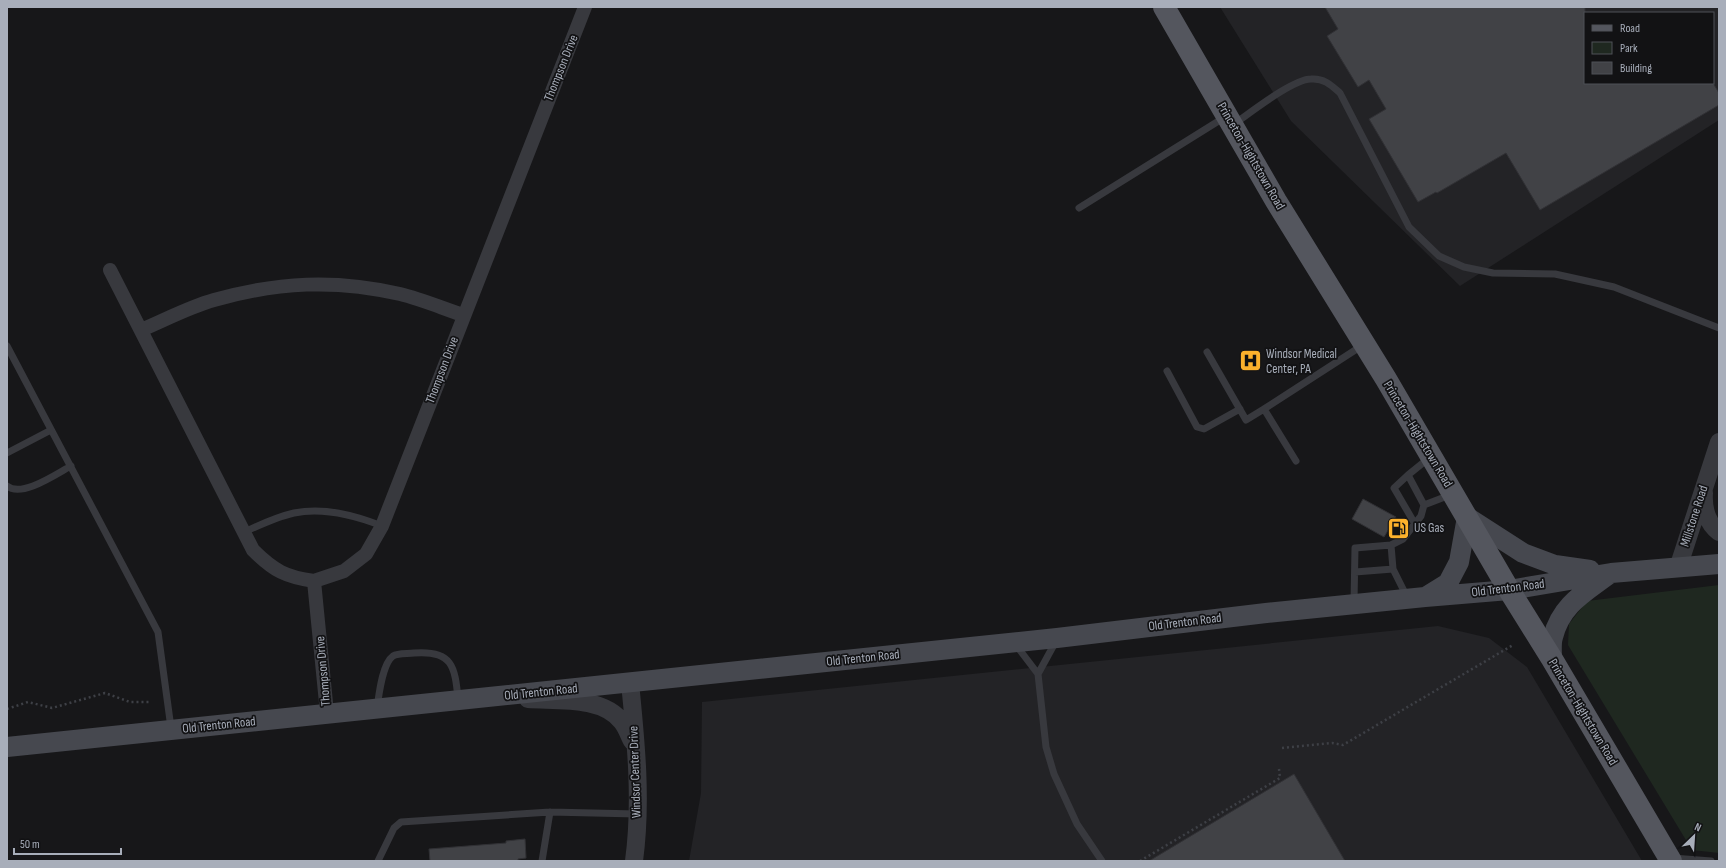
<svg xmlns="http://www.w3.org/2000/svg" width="1726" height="868" viewBox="0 0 1726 868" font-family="'Sofia Sans Condensed',sans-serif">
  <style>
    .built { fill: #232326; fill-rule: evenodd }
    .green { fill: #1f2820 }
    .building { fill: #414246; stroke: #313135 }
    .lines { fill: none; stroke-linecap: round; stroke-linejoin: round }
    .path { stroke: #3e4046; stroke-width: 2.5; stroke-dasharray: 2 3; stroke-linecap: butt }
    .service { stroke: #38393e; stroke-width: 7 }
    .minor { stroke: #38393e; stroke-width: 14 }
    .tertiary { stroke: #38393e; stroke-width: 18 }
    .secondary { stroke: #46484f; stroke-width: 20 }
    .primary { stroke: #54565e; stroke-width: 22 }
    .labels { text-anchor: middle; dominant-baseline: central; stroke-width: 3.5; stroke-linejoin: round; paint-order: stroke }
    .street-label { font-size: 13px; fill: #a8aeba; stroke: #121214 }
    .poi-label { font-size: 13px; fill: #a8aeba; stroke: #121214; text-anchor: start }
  </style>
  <rect width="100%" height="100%" fill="#171719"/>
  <path class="built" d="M1220,7H1719V120L1460,286L1291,121ZM1585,13H1713V83H1585Z
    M1438,626L1489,638L1527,667L1642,861H689L701,793L702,702Z"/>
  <path class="green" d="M1719,585V853L1692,850L1568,645L1569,624L1587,601Z"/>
  <path class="building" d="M1325,7H1585V83H1713L1719,93V105L1540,210L1506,153L1437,193L1436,192L1418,202L1369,119L1386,109L1369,80L1358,87L1327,36L1338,29Z
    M1363,499L1396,517L1384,537L1352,519Z
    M1294,774L1345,861H1149Z
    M525,839L526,858L518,859V861H430L429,849L506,843V841Z"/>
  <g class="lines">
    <path class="path" d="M7,709L28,702L52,708L105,693L130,702H151
      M1282,748L1332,743L1343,745L1513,645
      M1140,861L1280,778L1279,769"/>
    <path class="service" d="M1234,124C1250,113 1293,79 1311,79C1324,78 1331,85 1340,93L1409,227L1439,256L1464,267L1493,273L1555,274L1614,287L1719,328
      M1079,208L1225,117
      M7,346L158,632L171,728
      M1207,352L1246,420L1264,409
      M1167,371L1197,427L1204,429L1240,409
      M7,453L51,430
      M1296,461L1264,409L1363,345
      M1408,475L1394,488L1415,524
      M7,486C22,498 56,474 71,466
      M1424,505L1450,495
      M244,532C260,525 276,517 294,513C324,507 354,515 382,526
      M1391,545L1393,569
      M1355,572L1393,569L1407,597
      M1354,602L1355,548L1391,545L1403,539L1421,516L1424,505L1408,475L1429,458
      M1016,645L1038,674L1046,747L1054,774L1077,824L1102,861
      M1038,674L1056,641
      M377,708C379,695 382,664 393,656C398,653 408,654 414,653C452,650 455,666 458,699
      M1673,858L1711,861
      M378,861L394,828L401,822L550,812L637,814
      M542,861L550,812"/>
    <path class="minor" d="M110,270L253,550C274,571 286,577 314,581
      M141,330C165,320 189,307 214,300C278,282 335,279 400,294C421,299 442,308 463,315
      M327,713L314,581L344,571L366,554L382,526L585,7"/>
    <path class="tertiary" d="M1704,493C1703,508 1707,523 1719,532
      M1678,568L1719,442
      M630,683C636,742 642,802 634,861
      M528,699C557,701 603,696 622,722C626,727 629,735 632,741"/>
    <path class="secondary" d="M1427,596L1448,583L1459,562L1467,517L1523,553L1555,565L1590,570
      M1552,659C1552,652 1551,643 1553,637C1561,605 1584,593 1608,575
      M7,747L1057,638L1266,613L1425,597L1509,590L1611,573L1719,564"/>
    <path class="primary" d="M1164,7L1276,201L1386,379L1509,590L1552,659L1671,861"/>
  </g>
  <defs>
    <symbol id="hospital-square" viewBox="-11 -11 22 22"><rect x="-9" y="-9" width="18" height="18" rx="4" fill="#fcb12c" stroke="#121214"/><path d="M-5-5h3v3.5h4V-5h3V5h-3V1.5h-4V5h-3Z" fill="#111"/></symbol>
    <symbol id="fuel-square" viewBox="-11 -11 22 22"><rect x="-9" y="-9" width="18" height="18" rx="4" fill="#fcb12c" stroke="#121214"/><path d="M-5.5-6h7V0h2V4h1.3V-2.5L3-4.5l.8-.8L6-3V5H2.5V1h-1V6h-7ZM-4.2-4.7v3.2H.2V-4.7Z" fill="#111"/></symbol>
  </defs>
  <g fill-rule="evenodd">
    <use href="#hospital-square" x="1238" y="348" width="25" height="25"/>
    <use href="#fuel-square" x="1386" y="516" width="25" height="25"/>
  </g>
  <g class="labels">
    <g class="street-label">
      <text transform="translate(561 68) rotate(-68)">Thompson Drive</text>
      <text transform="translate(1251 156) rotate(60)">Princeton-Hightstown Road</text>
      <text transform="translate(442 370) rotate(-69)">Thompson Drive</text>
      <text transform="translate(1418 434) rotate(59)">Princeton-Hightstown Road</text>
      <text transform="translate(1694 516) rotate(-72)">Millstone Road</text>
      <text transform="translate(1508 588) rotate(-7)">Old Trenton Road</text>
      <text transform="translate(1185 622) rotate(-7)">Old Trenton Road</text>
      <text transform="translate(863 658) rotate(-6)">Old Trenton Road</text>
      <text transform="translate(323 671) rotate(-95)">Thompson Drive</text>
      <text transform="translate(541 692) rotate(-6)">Old Trenton Road</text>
      <text transform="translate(1583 712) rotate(59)">Princeton-Hightstown Road</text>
      <text transform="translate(219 725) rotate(-6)">Old Trenton Road</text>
      <text transform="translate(635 772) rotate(-92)">Windsor Center Drive</text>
    </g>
    <g class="poi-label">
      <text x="1266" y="354">Windsor Medical<tspan x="1266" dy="15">Center, PA</tspan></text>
      <text x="1414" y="528">US Gas</text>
    </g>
  </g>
  <rect width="1726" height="868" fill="none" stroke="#a8aeba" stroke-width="16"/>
  <rect x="1584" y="12" width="130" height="72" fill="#121214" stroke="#4e5056"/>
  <rect x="1592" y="25" width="20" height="6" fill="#54565e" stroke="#4e5056"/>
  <text x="1620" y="32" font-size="12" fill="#a8aeba">Road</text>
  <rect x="1592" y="42" width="20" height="12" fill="#1f2820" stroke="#4e5056"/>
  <text x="1620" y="52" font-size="12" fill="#a8aeba">Park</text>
  <rect x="1592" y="62" width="20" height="12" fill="#414246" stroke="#4e5056"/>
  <text x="1620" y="72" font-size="12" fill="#a8aeba">Building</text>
  <g transform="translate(1694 836) rotate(25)" stroke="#121214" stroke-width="3" paint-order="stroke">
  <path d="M0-3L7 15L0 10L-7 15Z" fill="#a8aeba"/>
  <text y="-6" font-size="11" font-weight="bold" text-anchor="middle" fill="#a8aeba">N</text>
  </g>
  <path d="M14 848v6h107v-6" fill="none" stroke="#a8aeba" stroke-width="2"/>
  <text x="20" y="848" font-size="12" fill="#a8aeba" stroke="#121214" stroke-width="3" paint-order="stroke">50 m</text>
</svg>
